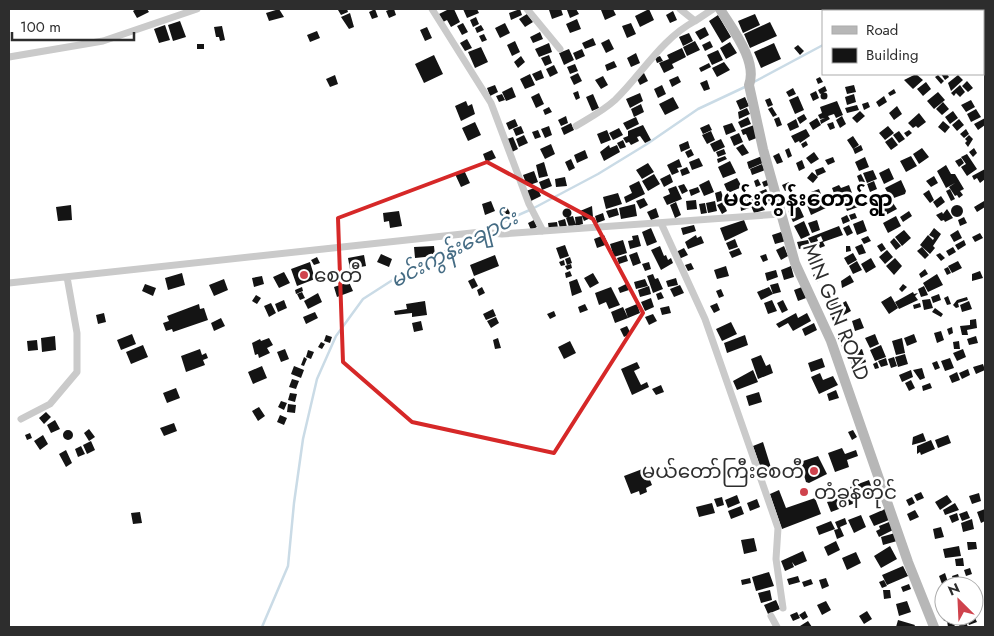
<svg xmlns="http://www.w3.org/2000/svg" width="994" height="636" viewBox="0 0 994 636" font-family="Jost,'Noto Sans Myanmar',sans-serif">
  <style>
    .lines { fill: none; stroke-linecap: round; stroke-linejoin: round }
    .stream { stroke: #cadbe6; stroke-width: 2.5 }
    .building { fill: #141414 }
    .street { stroke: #cacaca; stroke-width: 7 }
    .secondary { stroke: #b7b7b7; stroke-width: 10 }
    .marked { fill: none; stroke: #d62828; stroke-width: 4; stroke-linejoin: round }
    .poi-dot { fill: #cf434d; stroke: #fff; stroke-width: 2 }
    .labels { text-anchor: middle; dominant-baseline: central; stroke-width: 5; stroke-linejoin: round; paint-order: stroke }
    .poi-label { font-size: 20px; fill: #2d2d2d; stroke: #fff; text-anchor: start }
    .street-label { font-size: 20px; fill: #2d2d2d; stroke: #fff }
    .water-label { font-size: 21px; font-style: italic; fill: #456c84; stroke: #fff }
    .quarter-label { font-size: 22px; font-weight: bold; fill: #000; stroke: #fff }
  </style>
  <rect width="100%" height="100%" fill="#fff"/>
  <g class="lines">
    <path class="stream" d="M875,11L878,9
      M752,83L823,45
      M485,230L532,209L598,174L647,144L698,109L747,86
      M262,627L288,566L294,503L303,439L317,379L336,336L363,299L405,272L476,235"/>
  </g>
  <path class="building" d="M136,9H147L149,12L137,18L133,11Z
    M279,9L284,17L269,21L266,13Z
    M341,9H347L348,12L341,15L338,10Z
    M375,9L378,17L372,19L369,12Z
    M391,9H394L396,15L389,18L386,11Z
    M449,9H454L460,22L451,27L447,20L443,22L439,14Z
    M463,9H477L479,13L467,18Z
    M520,9L522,15L511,20L509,13Z
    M552,9H561L563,15L552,19L549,10Z
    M569,9H576L579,14L570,18L567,10Z
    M605,9H613L616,15L605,20L601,10Z
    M649,9L654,20L640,27L635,16Z
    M673,11L677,20L670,23L666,15Z
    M350,13L354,27L349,29L341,17Z
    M527,14L533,22L525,27L519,19Z
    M755,14L760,25L743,33L738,21Z
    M718,15L731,37L722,43L709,21Z
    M476,17L479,24L473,27L470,20Z
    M577,19L581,29L570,33L566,24Z
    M180,21L186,37L173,41L168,25Z
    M770,22L777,36L750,48L744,34Z
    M463,23L468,32L462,35L457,26Z
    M505,23L510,33L500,38L495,28Z
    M631,23L636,34L627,38L622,26Z
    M165,25L170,40L159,43L154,29Z
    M481,25L484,30L477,33L475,28Z
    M222,26L225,40L220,41L219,37H216L214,27Z
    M427,27L432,38L425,41L420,30Z
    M705,27L709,35L700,40L695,32Z
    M317,31L320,38L310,42L307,35Z
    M540,32L543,39L533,43L530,37Z
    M689,33L693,41L683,46L679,37Z
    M484,34L487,40L482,42L479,36Z
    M593,38L596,45L585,49L582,43Z
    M467,39L472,48L465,51L460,43Z
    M609,39L614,49L606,53L601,43Z
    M515,41L520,52L512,56L507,45Z
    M695,41L700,50L687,56L683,47Z
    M710,41L713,47L705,51L702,45Z
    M730,42L737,53L726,59L720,48Z
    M549,43L552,52L539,57L535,49Z
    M774,43L781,59L761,68L754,52Z
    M197,44H204V49H197Z
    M798,45L804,51L800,55L794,48Z
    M481,47L488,62L475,68L468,52Z
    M682,48L686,57L672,64L674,68L664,73L659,63L669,59L667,55Z
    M569,49L574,60L564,65L559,53Z
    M582,49L585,56L576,60L573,53Z
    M718,50L723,60L712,65L707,55Z
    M636,53L640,63L631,67L627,58Z
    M434,55L443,74L424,83L415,64Z
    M549,55L552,63L545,66L541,58Z
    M521,56L525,62L518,68L514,62Z
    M660,56L663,61L657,63L655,58Z
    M614,61L617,67L607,71L605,65Z
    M724,62L730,70L717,77L712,68Z
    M709,63L711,67L701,72L699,68Z
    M575,64L578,71L570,74L567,67Z
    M554,65L558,73L550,77L546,69Z
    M541,70L544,78L536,81L532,74Z
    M578,73L582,81L574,85L570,77Z
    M644,73L648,81L640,85L636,77Z
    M530,74L535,85L525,89L520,79Z
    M916,74L923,80L913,89L904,80Z
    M941,74H947L949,77L945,80Z
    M335,75L338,84L330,87L326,79Z
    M938,75L944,81L941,84L935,77Z
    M958,75L963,80L951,91L948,83Z
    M603,76L608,85L601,89L595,80Z
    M678,76L681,82L672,87L669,80Z
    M820,77L823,82L818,84L816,79Z
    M707,80L710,89L704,91L700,83Z
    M967,81L973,88L968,92L962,86Z
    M926,82L931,89L923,96L917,89Z
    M495,85L498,92L490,96L487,88Z
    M662,85L666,94L658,98L654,89Z
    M854,85L856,92L847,94L845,87Z
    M960,85L965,92L960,97L956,93L954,96L951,93Z
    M825,86L827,91L820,94L818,90Z
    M512,87L516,97L506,101L502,92Z
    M793,88L796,94L789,97L786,92Z
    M894,89L896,93L890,96L888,93Z
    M578,91L580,98L576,100L573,93Z
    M816,91L819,98L813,101L810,94Z
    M938,92L945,100L934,109L927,101Z
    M820.5 96a3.5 3.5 0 1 1 7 0a3.5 3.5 0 1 1-7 0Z
    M539,93L544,104L536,108L531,97Z
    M640,93L643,101L630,108L626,99Z
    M502,94L505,100L499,102L496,96Z
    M593,94L599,108L592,111L586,97Z
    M854,94L856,102L847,105L845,97Z
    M798,96L804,110L795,114L789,100Z
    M884,96L887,102L879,107L876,102Z
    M673,97L679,108L665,115L659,104Z
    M745,97L749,106L740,110L736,101Z
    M770,98L773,105L768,107L765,100Z
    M971,100L975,107L966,112L961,105Z
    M466,101L468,106L472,104L475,114L461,121L455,106Z
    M837,101L843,115L836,118L834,114L828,116L830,119L821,124L820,120L825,118L820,119L818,115L822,113L820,107Z
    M868,102L870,107L864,110L862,104Z
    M943,102L949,109L942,115L936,109Z
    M641,104L644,112L634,117L631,109Z
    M857,105L859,110L847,113L845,108Z
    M897,106L902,114L894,120L889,113Z
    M549,107L552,112L545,115L543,110Z
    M772,107L777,115L773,117L768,109Z
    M747,108L750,114L739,119L738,112Z
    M976,109L981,117L971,122L967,114Z
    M860,111L865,116L857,123L852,118Z
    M953,111L958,118L950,124L945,117Z
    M919,113L926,122L918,128L916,126L913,128L908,123Z
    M804,114L807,119L800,124L797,118Z
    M566,116L568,123L561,126L558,120Z
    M842,116L846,124L840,128L836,120Z
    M636,117L639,124L627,130L623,123Z
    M748,117L751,124L741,128L738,122Z
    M779,117L782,125L777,127L774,119Z
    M817,118L821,125L813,130L809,123Z
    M985,118V125L978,130L974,124Z
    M515,119L518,126L509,130L506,123Z
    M796,119L799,127L790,131L787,124Z
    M959,119L964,125L957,131L952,125Z
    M943,121L950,127L945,133L938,127Z
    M475,122L481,135L468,141L462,128Z
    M833,122L835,128L830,130L827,124Z
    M571,123L574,130L564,135L561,128Z
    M732,123L736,131L726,135L723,126Z
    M709,124L712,130L703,134L700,128Z
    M643,125L651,140L645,143L640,136L637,137L639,141L631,145L629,142L626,143L623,138L628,136V131Z
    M754,125L759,137L749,141L746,134L743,135L741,130Z
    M521,126L524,133L516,136L513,129Z
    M549,126L552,135L545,138L541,129Z
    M888,126L894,133L885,140L879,133Z
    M619,128L623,135L613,140L609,133Z
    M806,129L810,136L800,143L799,141L795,143L791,136Z
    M966,129L969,134L964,138L960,134Z
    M538,130L541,137L535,139L532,132Z
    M607,130L611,140L601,144L597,134Z
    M909,130L912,133L907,137L904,133Z
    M711,131L715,140L707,144L702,135Z
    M899,131L905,139L899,143L893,135Z
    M739,133L743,142L734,146L730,137Z
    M524,135L528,143L519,147L516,139Z
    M969,135L973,139L968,147L965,143L967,141L965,139Z
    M853,136L859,145L853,149L847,140Z
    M513,137L518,149L512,152L507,139Z
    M892,137L898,145L891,150L885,142Z
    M721,139L725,147L714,152L710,144Z
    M623,140L626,147L620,149L617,143Z
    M688,141L690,148L681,152L679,145Z
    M806,141L808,145L803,148L801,144Z
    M551,144L555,154L545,159L540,149Z
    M743,144L749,153L742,156L736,148Z
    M609,145L610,148L617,145L620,152L604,161L600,152Z
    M861,145L863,150L855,154L853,149Z
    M789,148L792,156L788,158L785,150Z
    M922,148L929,157L919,164L913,154Z
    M974,148L977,153L973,157L969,152Z
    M691,149L694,155L688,158L685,152Z
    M724,149L726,154L718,157L716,152Z
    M492,150L496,158L486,162L483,154Z
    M585,150L588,158L577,163L574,155Z
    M814,152L819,159L811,164L806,158Z
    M779,153L783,162L777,164L773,156Z
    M967,154L977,169L967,176L961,167L966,164L961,157Z
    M725,156L727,159L718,163L717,159Z
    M762,156L765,162L749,169L747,162Z
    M911,156L917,166L906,172L900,161Z
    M833,157L835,162L828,165L825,160Z
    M865,157L869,167L859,171L855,162Z
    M699,158L703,166L692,170L689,162Z
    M961,158L964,163L959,167L955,161Z
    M571,159L575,168L569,171L565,162Z
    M679,159L682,167L677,168L679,172L672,175L667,165Z
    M802,160L805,168L799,171L796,163Z
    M730,161L736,173L723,178L718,167Z
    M544,162L548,176L539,178L536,165Z
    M648,163L654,172L642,179L636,170Z
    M762,164L765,170L752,175L750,169Z
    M946,165L951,174H955L964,189L960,191L963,195L959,198L957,195L955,196L949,187L955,183L946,188L937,171Z
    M687,167L690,173L682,176L680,170Z
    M823,167L826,172L817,176L815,170Z
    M889,168L894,179L884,184L879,173Z
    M985,169V179L980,183L977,178L974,180L972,176Z
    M464,170L470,183L461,187L455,174Z
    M873,170L877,179L867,183L863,173Z
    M534,171L538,182L527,186L523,175Z
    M812,172L818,177L813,183L807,178Z
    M654,174L660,184L648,191L642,181Z
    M670,174L673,182L664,187L660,179Z
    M861,174L865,182L860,184L857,176Z
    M934,176L938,183L931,187L926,181Z
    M565,177L567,186L556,187L555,179Z
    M549,178L552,186L542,190L539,182Z
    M737,178L742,187L728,193L724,184Z
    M758,179L761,185L756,187L754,181Z
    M709,180L714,192L704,196L699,185Z
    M767,180L769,185L764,187L762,182Z
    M901,180L906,191L905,194L891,199L885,188Z
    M639,181L645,194L626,203L624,197L632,193L629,186Z
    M874,181L877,189L870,192L867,184Z
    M789,182L792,187L785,191L782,185Z
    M684,184L688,191L682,194L678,186Z
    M839,185L841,188L849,185L852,193L843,197L841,194L835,196L832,188Z
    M676,186L682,199L667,205L663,197L670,194L668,189Z
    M537,187L541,196L531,201L526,191Z
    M698,187L700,192L691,196L689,190Z
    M766,189L768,193L761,196L759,192Z
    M819,189L821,194L814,198L811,192Z
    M950,189L955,199L951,201L946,191Z
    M929,190L934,200L930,203L923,194Z
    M721,191L724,200L717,202L715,193Z
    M877,192L880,202L875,204L873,200L869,202L867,196Z
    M618,193L622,204L606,209L603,197Z
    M756,195L759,202L752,205L749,203L747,199Z
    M854,196L858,207L847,211L843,201Z
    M941,196L945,202L937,208L933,202Z
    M770,197L773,202L764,206L762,201Z
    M824,197L828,207L811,215L807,205Z
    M644,198L648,205L640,209L636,201Z
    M745,199L749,208L741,211L740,201Z
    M696,200L697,209L687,210L686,201Z
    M891,200L897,209L884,216L879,207Z
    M491,201L495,211L485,215L482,204Z
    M715,201L717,211L708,213L706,203Z
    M796,201L797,204L790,207L789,203Z
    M984,201L985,207L977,212L974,207Z
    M676,202L681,215L675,218L670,205Z
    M723,202L727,211L722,214L717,205Z
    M761,202L765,210L754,213L751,206Z
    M705,203L707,213L701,214L699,204Z
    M635,204L637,216L621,219L619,208Z
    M951 211a6 6 0 1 1 12 0a6 6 0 1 1-12 0Z
    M71,205L72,220L58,221L56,207Z
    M592,206L593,217L584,221L580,211Z
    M799,206L804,217L793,222L788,211Z
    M507,207L512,217L504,220L500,211Z
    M617,208L619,215L609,218L606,211Z
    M656,208L659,217L651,220L647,212Z
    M562.5 213a4.5 4.5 0 1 1 9 0a4.5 4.5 0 1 1-9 0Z
    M947,209L953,218L945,222L944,220L941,221L936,215L942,212L943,214Z
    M399,211L402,226L390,228L389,221L384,222L383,213Z
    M909,211L912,216L903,222L900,217Z
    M603,213L605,220L597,223L595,216Z
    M855,213L857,218L851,220L849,215Z
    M847,215L850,221L843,224L841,218Z
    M573,216L576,225L569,227L566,218Z
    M582,216L583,224L576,226L575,217Z
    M896,216L901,226L888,233L883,223Z
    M964,217L967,223L960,226L958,220Z
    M565,219L567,227L560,228L558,221Z
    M534,220L537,227L531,230L528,223Z
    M744,220L748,230L725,241L720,228Z
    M817,220L820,230L812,233L808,223Z
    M863,220L867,231L857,235L853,224Z
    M804,221L810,235L801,239L794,226Z
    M557,222L558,228L549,230L548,223Z
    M694,225L696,231L683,235L681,228Z
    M849,225L853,233L847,236L843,228Z
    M839,226L843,235L823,242L825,246L820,248L818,243L823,241L821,236L817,238L818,241L812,245L808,238Z
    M651,228L657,242L647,246L642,232Z
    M934,228L941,234L933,246L935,248L930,254L920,245L928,235L933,240L934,238L929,235Z
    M904,230L911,238L902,246L895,237Z
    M958,230L962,238L954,242L950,235Z
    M781,232L786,241L775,244L772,235Z
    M980,233L983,238L975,242L972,237Z
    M604,235L608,244L597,248L594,239Z
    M638,235L641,246L630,249L628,241L633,240L632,236Z
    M696,235L697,238L701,236L704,243L688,249L685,242Z
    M868,236L871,241L864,244L861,239Z
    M894,238L901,246L896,250L890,242Z
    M735,239L738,247L729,250L726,243Z
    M623,240L627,253L614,257L610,244Z
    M808,240L810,246L799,249L797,242Z
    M964,240L966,245L958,250L955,245Z
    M882,243L886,249L881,252L877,246Z
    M862,244L866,253L859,255L855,247Z
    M565,245L569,256L560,259L556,248Z
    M434,246L435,256L415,258L414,247Z
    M660,246L664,256L666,255L668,260L671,258L673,263L661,270L651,250Z
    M784,246L788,256L781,260L776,250Z
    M846,246H850L851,251L846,252Z
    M922,247L929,255L925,259L917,251Z
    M953,247L956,252L949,256L946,251Z
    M684,248L688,255L679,259L676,252Z
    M739,248L742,254L732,258L729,252Z
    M887,250L893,257L885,264L879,257Z
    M637,252L641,263L633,266L629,255Z
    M853,253L857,260L848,265L844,258Z
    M940,253L945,258L941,261L936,255Z
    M381,254L392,259L389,267L377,262Z
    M766,254L768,260L763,262L760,256Z
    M364,255L366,266L350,269L348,258Z
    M495,255L499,266L474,276L470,265Z
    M626,255L628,261L619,264L617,258Z
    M816,256L821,266L811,270L807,260Z
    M317,257L320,263L314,265L311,260Z
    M570,257L572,263L567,265L565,259Z
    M871,258L876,267L866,273L861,264Z
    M895,258L902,266L894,275L886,266Z
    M564,260L565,265L561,266L559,262Z
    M857,261L862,270L853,274L849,266Z
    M958,261L962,268L952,273L948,266Z
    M310,262L315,279L297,286L291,269Z
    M649,262L651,269L645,271L642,264Z
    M691,263L694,269L688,271L685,265Z
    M571,264L572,268L567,270L565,266Z
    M726,266L729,276L717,279L714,270Z
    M791,266L794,277L784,280L781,270Z
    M948,267L951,273L947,275L944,269Z
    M925,269L928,274L921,278L919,274Z
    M776,270L778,277L767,281L765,273Z
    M570,271L572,276L566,278L565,273Z
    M822,271L825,278L816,282L813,275Z
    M980,271L983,278L972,281V274Z
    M284,272L290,283L279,288L273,277Z
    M182,273L185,285L168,290L165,278Z
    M593,273L599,283L590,288L584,278Z
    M653,274L655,279L658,278L663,289L653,293L647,276Z
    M937,274L943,285L928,292L923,283Z
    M850,275L854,282L842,288L841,281Z
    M262,276L264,284L254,287L252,278Z
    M474,278L478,286L472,289L468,281Z
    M676,278L678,285L668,287L666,281Z
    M224,279L228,290L214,296L209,285Z
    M577,279L582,292L572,296L569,282Z
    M645,279L648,286L636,289L634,282Z
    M349,282L353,291L337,297L334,287Z
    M778,283L781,292L773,294L770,285Z
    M145,284L156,288L153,296L142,291Z
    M626,284L629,290L620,293L618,288Z
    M903,284L907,287L902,292L899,289Z
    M680,285L684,293L674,297L670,289Z
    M649,286L651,294L640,297L638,290Z
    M924,286L928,295L921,297L918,289Z
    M302,287L303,291L296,294L295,290Z
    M482,287L485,293L479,296L477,290Z
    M611,287L620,305L609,309L606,302L599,305L595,293Z
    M769,287L773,294L761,300L757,292Z
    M802,287L806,298L798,301L794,290Z
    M721,289L724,296L719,298L716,291Z
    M302,292L305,298L300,300L297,294Z
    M661,292L664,298L658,300L656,294Z
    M913,292L914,294L918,293L915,296L918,300L899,309L895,302Z
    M318,293L322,302L308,309L304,301Z
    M939,294L941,300L933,303L931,297Z
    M256,295L261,298L257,304L252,301Z
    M891,296L898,308L889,314L881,302Z
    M948,296L951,304L947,305L944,298Z
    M967,297L968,300L958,303L959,307L956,308L953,305L957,300Z
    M651,298L654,307L645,311L641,302Z
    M835,298L839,305L846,301L851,311L833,321L826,303Z
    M930,299L933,308L924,310L922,300Z
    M284,300L287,308L278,312L275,304Z
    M772,300L777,311L768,314L764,303Z
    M783,300L788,310L782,313L777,303Z
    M425,301L427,315L412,317V313L395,315L394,311L407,309L406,304Z
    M969,301L972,309L962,312L960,305Z
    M271,303L276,313L269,317L264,306Z
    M717,303L720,310L714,313L710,306Z
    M920,303L921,307L914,309L913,305Z
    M199,304L200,309L204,308L208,320L173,332L172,329L166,331L163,323L169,321L167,316Z
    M585,304L588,310L580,313L578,307Z
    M637,304L640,313L628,318L625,309Z
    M669,306L671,313L662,315L660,308Z
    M623,307L628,318L615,323L611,312Z
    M935,308L943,314L941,317L932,312Z
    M493,309L496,316L486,320L483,314Z
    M554,311L556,316L550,319L547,314Z
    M315,312L318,318L306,324L303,317Z
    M104,313L106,322L98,324L96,315Z
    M796,313L798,318L807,313L811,321L793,331L788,323L779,328L776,324Z
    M653,314L657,321L649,325L645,317Z
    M496,317L499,323L491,328L487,321Z
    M221,318L225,326L214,331L211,323Z
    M860,318L864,328L855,331L852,321Z
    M976,319L977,328L967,330L968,335H962L960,326L970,325V320Z
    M421,321L423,330L414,332L412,323Z
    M731,322L737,334L722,341L716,329Z
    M814,323L817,330L805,336L802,329Z
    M627,326L631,334L624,337L620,329Z
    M952,327L953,333L949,335L947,329Z
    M941,331L944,340L937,343L934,333Z
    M843,333L848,344L842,347L837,336Z
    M132,334L136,344L121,350L117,340Z
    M875,334L879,344L870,348L865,338Z
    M914,334L917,342L907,346L904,338Z
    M326,335L332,337L330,343L324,341Z
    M745,335L748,345L727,353L724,343Z
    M55,336L56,350L42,352L41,338Z
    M976,336L978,343L969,345L967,339Z
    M269,338L273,345L267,348L270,353L259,358L258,354L255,355L252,343L260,339L261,341Z
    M498,338L501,348L495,349L493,340Z
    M902,338L905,353L896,355L892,341Z
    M37,340L38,350L28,351L27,341Z
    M570,341L576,353L564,359L558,347Z
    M959,341L960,349H954L953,342Z
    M321,342L325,344L322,349L318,347Z
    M143,345L148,357L131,364L126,352Z
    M881,345L886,357L875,361L870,350Z
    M200,349L202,355L206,353L208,358L203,360L205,365L186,372L181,356Z
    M285,349L289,359L281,362L277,352Z
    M862,349L866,362L853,367L848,354Z
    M963,349L966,357L957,361L953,353Z
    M308,350L314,352L311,359L306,357Z
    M905,354L908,364L898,367L895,357Z
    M761,355L766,366L770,364L773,373L758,379L751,359Z
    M304,357L307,359L304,366L301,365Z
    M894,357L897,366L891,368L888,359Z
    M822,358L825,367L811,372L808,363Z
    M886,358L888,365L881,367L878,361Z
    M950,358L954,368L945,371L941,361Z
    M937,361L940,368L935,370L932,363Z
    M637,362L640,368L634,371L641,385L647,382L649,387L632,395L621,369Z
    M877,362L879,368L875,369L873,364Z
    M983,364L985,370L976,374L973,367Z
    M262,366L267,378L253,384L248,372Z
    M294,366L304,370L301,378L291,374Z
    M922,368L925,378L920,380L913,370Z
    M968,369L970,375L962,379L959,373Z
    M753,370L758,382L737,390L733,381Z
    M911,370L913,377L902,382L899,375Z
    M957,372L960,380L952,383L949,376Z
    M820,373L823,380L833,376L838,385L819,394L811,377Z
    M292,379L299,381L296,389L289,387Z
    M911,380L915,388L909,391L905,383Z
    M930,383L932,388L923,391L922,386Z
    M661,385L664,392L656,395L652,389Z
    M176,388L180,398L167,403L163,393Z
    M836,390L839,398L829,401L827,394Z
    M759,392L762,402L749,406L746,396Z
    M290,393L297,394L295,402L288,400Z
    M281,401L287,403L284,410L278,407Z
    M288,404L296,405L295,413L287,412Z
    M259,407L265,416L258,421L252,411Z
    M46,412L51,417L44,424L39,418Z
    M280,415L287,418L284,425L277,422Z
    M55,420L60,429L51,433L47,425Z
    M174,423L177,431L164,436L160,428Z
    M89,429L95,437L89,441L84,433Z
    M853,430L857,437L852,440L848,432Z
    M63 435a5 5 0 1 1 10 0a5 5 0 1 1-10 0Z
    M30,433L32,438L27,440L25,435Z
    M923,433L926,441L912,445L913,437Z
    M43,435L48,444L40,450L34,441Z
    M948,435L951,443L938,448L935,440Z
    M931,440L935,449L921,455L920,452L917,454V446Z
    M91,441L95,450L87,454L83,445Z
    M763,442L773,474L764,477L753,446Z
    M81,446L85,454L78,457L75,449Z
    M842,448L845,454L856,450L858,456L847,460L849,467L835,472L828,453Z
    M66,450L72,463L66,467L59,454Z
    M818,456L827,474L809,483L806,482L800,462Z
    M645,468L647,473L651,472L654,478L650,480L652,485L646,488L647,492L640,495L639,491L631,494L624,476Z
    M869,480L874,494L856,501L850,487Z
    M779,490L786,508L815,498L821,514L782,529L770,494Z
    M851,492L855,503L831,512L827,502Z
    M921,492L924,498L917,501L914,495Z
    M979,493L981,501L972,504L969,496Z
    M737,495L740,503L728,508L725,500Z
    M947,495L952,502L940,510L935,502Z
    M722,497L724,505L717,507L714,499Z
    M912,497L915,503L909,506L906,500Z
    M757,499L760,507L750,511L747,503Z
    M712,503L715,513L699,517L696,507Z
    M955,503L959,510L945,515L943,510Z
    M741,506L744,514L731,519L728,511Z
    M885,509L889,520L874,526L869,516Z
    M985,509V521L981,523L977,512Z
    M915,510L919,517L910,521L907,514Z
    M967,511L970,518L962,521L959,514Z
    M140,512L142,523L133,524L131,513Z
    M957,513L959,520L952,523L949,516Z
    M861,515L866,527L854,533L848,520Z
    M845,518L847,524L840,527L844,536L837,539L834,530L838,529L835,522Z
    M972,519L974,529L963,532L961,523Z
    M831,521L835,529L819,535L816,527Z
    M889,522L893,530L879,537L876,531L880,529L879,526Z
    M941,527L944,537L935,539L933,529Z
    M895,533L897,541L883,545L881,537Z
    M754,538L757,551L744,554L741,540Z
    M836,541L840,550L828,556L824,547Z
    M967,542H976L977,549L968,550Z
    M890,546L897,559L881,568L874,556Z
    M959,546L961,556L945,558L943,549Z
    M803,551L807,561L795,566L792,562L794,567L785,571L781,561Z
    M856,552L861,563L847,570L842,558Z
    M963,558L964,566H956L955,559Z
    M903,566L908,576L887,585L882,575Z
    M970,568L972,574L966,576L964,570Z
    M769,572L774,586L756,591L752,577Z
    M945,573L948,582L942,584L939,576Z
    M958,574L960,580L954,582L952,576Z
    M798,576L800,582L789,585L787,579Z
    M750,578L751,583L742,585L741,580Z
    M826,578L829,586L822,589L819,580Z
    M811,579L813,584L804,587L802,582Z
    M884,580L887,586L882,588L879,582Z
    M909,584L911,589L903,592L901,587Z
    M770,590L772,600L761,603L758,593Z
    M883,590H890L891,598L884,599Z
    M776,600L780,609L768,614L764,605Z
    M826,601L831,610L822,615L817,605Z
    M907,601L911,612L899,616L896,604Z
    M941,609H944V616H953V619L944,621Z
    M805,611L808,617L803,620L799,615Z
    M867,611L872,619L864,624L859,616Z
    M797,612L800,618L793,621L790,615Z
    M974,616L977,622L969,625L966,618Z
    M898,620L915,625L914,627H896Z
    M953,620L955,627H948L947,621Z
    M808,621L812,627H801L800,626Z
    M966,622L968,627H960L959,625Z"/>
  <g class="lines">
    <path class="street" d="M432,9L491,103L529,204L543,231
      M527,9L560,49
      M680,9L695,21L713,9
      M9,57L103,41L197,9
      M576,126C589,118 603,111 615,100C642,74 661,39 695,21
      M661,223L705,319L778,528L776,559L783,608
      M9,283L481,232L502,234L781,214
      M21,419L50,404L77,372V333L67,277
      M771,616L777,627"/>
    <path class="secondary" d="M720,9C732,29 758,61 749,85L763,149L795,263L831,341L908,562L934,627"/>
  </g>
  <path class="marked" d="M487,162L593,219L643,313L554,453L412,422L343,362L338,218Z"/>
  <g class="poi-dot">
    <circle cx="304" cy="275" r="5"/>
    <circle cx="814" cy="471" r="5"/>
    <circle cx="804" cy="492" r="5"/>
  </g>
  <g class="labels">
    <g class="poi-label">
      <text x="314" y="275">စေတီ</text>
      <text x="804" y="471" text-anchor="end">မယ်တော်ကြီးစေတီ</text>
      <text x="814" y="492">တံခွန်တိုင်</text>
    </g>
    <g class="street-label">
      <text transform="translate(836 312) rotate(68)">MIN GUN ROAD</text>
    </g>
    <g class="water-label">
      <text transform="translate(454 249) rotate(-28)">မင်းကွန်းချောင်း</text>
    </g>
    <g class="quarter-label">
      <text x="808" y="198">မင်းကွန်းတောင်ရွာ</text>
    </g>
  </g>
  <rect width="994" height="636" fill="none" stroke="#2d2d2d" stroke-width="20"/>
  <rect x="822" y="10" width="162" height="65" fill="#ffffff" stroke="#ababab"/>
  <rect x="832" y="26" width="25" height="8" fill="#b7b7b7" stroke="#ababab"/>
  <text x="866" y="35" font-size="15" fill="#2d2d2d">Road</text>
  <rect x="832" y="48" width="25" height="15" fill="#141414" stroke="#ababab"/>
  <text x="866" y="60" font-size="15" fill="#2d2d2d">Building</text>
  <g transform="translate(959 601) rotate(336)"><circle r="24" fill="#ffffff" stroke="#ababab"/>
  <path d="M0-4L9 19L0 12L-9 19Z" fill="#cf434d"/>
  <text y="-8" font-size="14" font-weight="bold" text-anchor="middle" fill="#2d2d2d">N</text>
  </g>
  <path d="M12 32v8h122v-8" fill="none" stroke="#2d2d2d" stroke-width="2.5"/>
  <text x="20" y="32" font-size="15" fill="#2d2d2d" stroke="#ffffff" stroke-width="4" paint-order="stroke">100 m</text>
</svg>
